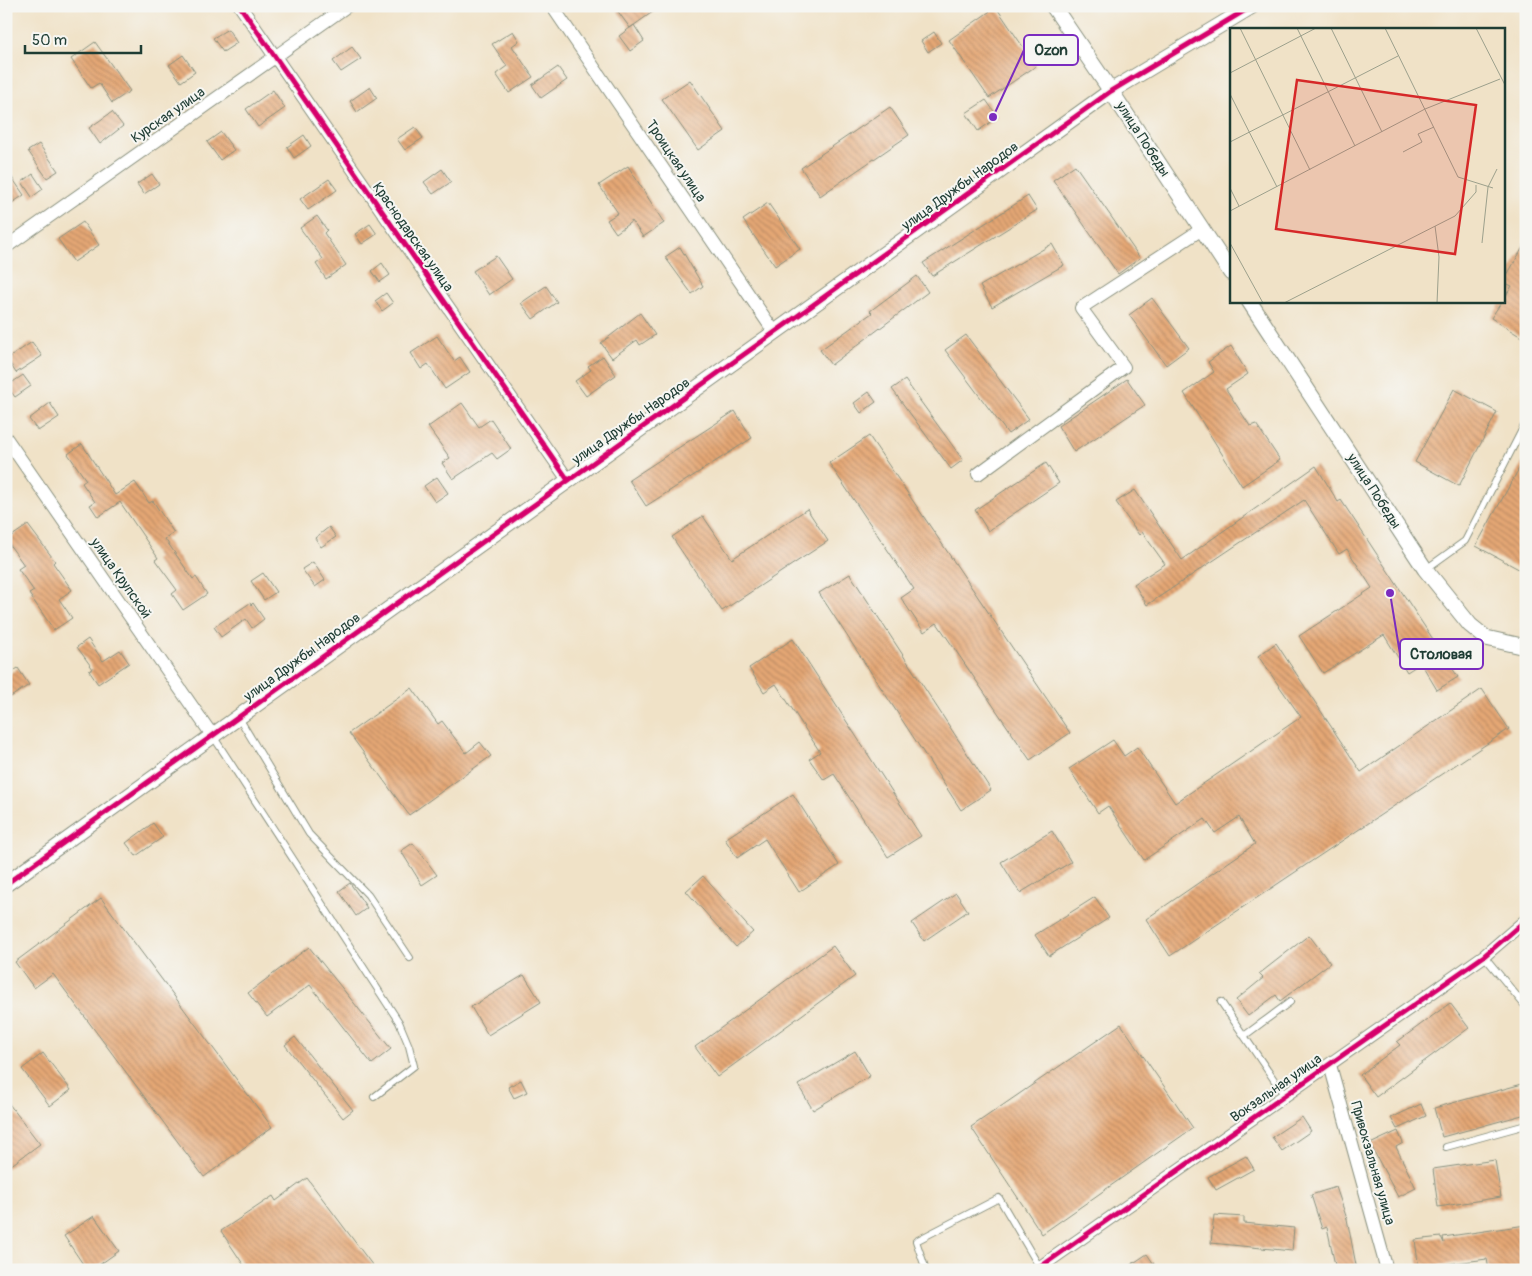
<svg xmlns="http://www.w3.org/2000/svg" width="1532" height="1276" viewBox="0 0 1532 1276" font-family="Pangolin,sans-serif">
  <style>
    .building { fill: url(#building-back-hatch) }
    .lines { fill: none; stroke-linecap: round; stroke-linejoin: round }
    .service-casing { stroke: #88907e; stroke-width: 8 }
    .minor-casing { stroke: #88907e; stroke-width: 14 }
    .tertiary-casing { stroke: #88907e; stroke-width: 17 }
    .service { stroke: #fff; stroke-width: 6 }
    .minor { stroke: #fff; stroke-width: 12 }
    .tertiary { stroke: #fff; stroke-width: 15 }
    .cycleway-casing { stroke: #f6f6f2; stroke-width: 8 }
    .cycleway { stroke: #d6006c; stroke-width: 5 }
    .labels { text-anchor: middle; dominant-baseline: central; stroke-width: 4; stroke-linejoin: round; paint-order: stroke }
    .street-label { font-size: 14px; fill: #1f3d34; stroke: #f6f6f2 }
    .inset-road { fill: none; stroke: #9ca08c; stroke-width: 1 }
    .view { fill: #d62828; fill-opacity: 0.15; stroke: #d62828; stroke-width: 2.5 }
    .inset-edge { fill: none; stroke: #1f3d34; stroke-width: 2.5 }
    .leader { fill: none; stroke: #7b2cbf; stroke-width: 2 }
    .callout-dot { fill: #7b2cbf; stroke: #f6f6f2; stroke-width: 2 }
    .callout { fill: #f6f6f2; stroke: #7b2cbf; stroke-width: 2 }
    .callout-label { font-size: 15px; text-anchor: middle; font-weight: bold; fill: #1f3d34 }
  </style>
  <defs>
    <pattern id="building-back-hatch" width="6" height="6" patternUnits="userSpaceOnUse" patternTransform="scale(1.25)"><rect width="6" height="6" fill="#e5a775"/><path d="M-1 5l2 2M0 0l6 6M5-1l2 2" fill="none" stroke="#b98961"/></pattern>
  </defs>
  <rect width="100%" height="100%" fill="#f6f6f2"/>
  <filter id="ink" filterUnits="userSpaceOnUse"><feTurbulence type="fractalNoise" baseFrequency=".02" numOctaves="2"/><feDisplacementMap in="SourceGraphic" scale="10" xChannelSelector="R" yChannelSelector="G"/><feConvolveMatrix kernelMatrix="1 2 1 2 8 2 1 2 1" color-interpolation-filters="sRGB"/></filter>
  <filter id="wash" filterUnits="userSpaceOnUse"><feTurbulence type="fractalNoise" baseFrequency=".0096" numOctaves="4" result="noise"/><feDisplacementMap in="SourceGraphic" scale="20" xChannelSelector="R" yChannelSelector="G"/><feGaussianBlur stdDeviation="1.12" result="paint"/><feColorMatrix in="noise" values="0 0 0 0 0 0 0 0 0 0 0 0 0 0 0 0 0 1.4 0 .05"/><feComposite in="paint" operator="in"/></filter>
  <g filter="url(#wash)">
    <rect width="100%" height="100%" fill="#f0e2c7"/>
    <g id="blocks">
      <path class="building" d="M614,6H661L630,28Z
        M996,7L1036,66L989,98L949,40Z
        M634,25L644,41L630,51L619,36Z
        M228,29L237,43L223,52L213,38Z
        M513,31L519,41L512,46L533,77L509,93L496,74L507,66L492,44Z
        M934,32L941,43L928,52L921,41Z
        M95,42L130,91L112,103L99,83L91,88L71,59Z
        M352,47L361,59L341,72L333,61Z
        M183,55L195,72L181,82L169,65Z
        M558,67L567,80L541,98L532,85Z
        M690,80L725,131L698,150L662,99Z
        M370,87L377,98L357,112L350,101Z
        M273,90L285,108L258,127L246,109Z
        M986,100L998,117L978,131L966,113Z
        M890,107L909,135L820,196L801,168Z
        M112,112L123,126L100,144L89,128Z
        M415,127L423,138L405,150L397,139Z
        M221,132L234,150L220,160L207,142Z
        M304,135L311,146L294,158L287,147Z
        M39,144L58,171L47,178L28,151Z
        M1075,165L1140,258L1118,274L1053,180Z
        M628,166L664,223L643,237L632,221L616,233L607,220L618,213L599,185Z
        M6,169L24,195L6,207Z
        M442,169L451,182L433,194L424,182Z
        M33,174L43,189L32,197L22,182Z
        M152,174L159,184L144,194L137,184Z
        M329,179L337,190L308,210L300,199Z
        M1028,196L1037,210L932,276L923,263Z
        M768,203L800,249L775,266L743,220Z
        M317,216L327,230L324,233L346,265L326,279L316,264L323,259L300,228Z
        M83,222L99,245L74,262L58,239Z
        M370,224L377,234L362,244L355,234Z
        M1526,242V340L1491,318L1512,286L1503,282Z
        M1052,244L1064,265L992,307L980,286Z
        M680,247L703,286L692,294L665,257Z
        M496,256L512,279L489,295L473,271Z
        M382,263L390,275L380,282L372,271Z
        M917,276L928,292L831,365L820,350L872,313L870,311Z
        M546,286L557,302L533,319L521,303Z
        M386,293L393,303L382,311L375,301Z
        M1152,298L1189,348L1166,365L1129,315Z
        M640,313L655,335L640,345L637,340L612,358L601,343Z
        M966,335L1029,419L1008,434L945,350Z
        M437,336L454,361L460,357L470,372L445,389L428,364L421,369L411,353Z
        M32,342L42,356L16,373L7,359Z
        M1231,346L1248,374L1226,389L1250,426L1256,424L1280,460L1242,486L1184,393L1214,372L1208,362Z
        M603,356L616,375L586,396L575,381L591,370L588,366Z
        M23,375L31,386L15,397L7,386Z
        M1127,379L1145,405L1074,452L1058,426Z
        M905,380L963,460L951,469L892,389Z
        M1454,389L1497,412L1459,486L1415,462Z
        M869,392L876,402L861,413L854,403Z
        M50,403L59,417L38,431L29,419Z
        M462,403L479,427L491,419L511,449L497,459L492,453L453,479L442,463L450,458L428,427Z
        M735,411L752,438L646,506L629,480Z
        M869,436L1070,733L1030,760L937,623L924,632L901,598L914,589L829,463Z
        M82,444L115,495L135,482L149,503L153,501L174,533L165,539L193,579L196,577L207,594L183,610L172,594L177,590L155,560L158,558L120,502L98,517L90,505L95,502L82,483L86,480L68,454Z
        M1526,456V573L1476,546Z
        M1046,463L1059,483L988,531L975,510Z
        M1316,466L1338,502L1341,500L1458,677L1437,690L1421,663L1407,672L1384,635L1323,673L1299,636L1372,588L1347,549L1339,554L1304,500L1147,605L1134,584L1165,564L1142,532L1139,535L1116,502L1135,490L1182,560Z
        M437,477L448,493L435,502L424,486Z
        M807,509L828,541L722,611L672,537L703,516L732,559Z
        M28,525L55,561L53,563L72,590L59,599L72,618L54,630L29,594L34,591L18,569L24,565L6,540Z
        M329,527L336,537L321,547L315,538Z
        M313,562L325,580L315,587L302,569Z
        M263,573L276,592L264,600L251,581Z
        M850,574L991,790L961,810L819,593Z
        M250,603L251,605L253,603L264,619L252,628L246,619L221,637L214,627Z
        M88,639L103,661L120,650L129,663L98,684L89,671L93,669L77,647Z
        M793,639L921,836L888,857L834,774L824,780L809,759L820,752L776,684L764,692L749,668Z
        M1276,643L1361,772L1482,689L1509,729L1170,956L1146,919L1255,844L1239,817L1215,833L1205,819L1144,860L1108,806L1098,813L1069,769L1113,740L1124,756L1137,747L1175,803L1301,717L1258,656Z
        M18,668L29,685L6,700V676Z
        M412,688L438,724L442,721L466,753L480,742L491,756L409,815L349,733Z
        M793,794L839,865L799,892L765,839L737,858L725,839Z
        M153,823L163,837L136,856L126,843Z
        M1052,831L1071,862L1020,893L1001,862Z
        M413,843L437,875L422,885L401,851Z
        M703,876L753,932L736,947L686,891Z
        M350,883L367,908L356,916L339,891Z
        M956,893L968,911L924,941L912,923Z
        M1095,897L1109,918L1049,956L1035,935Z
        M101,898L272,1127L204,1177L53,974L34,988L15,962Z
        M1309,935L1330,963L1280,1001L1276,995L1248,1016L1236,1000L1263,978L1259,974Z
        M833,946L855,976L717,1077L695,1047Z
        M309,947L391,1049L372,1064L310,985L267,1017L248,993Z
        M524,975L541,1002L488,1035L471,1007Z
        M1450,1003L1469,1028L1376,1097L1360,1075L1400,1045L1397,1042Z
        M1121,1024L1193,1128L1042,1234L971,1127Z
        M295,1037L353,1110L343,1118L285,1045Z
        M855,1051L870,1076L813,1110L798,1085Z
        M43,1053L71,1090L50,1106L22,1069Z
        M521,1080L527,1092L514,1098L508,1087Z
        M1526,1083V1114L1442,1137L1434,1108Z
        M6,1100L40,1144L6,1169Z
        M1421,1104L1426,1116L1397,1129L1391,1118Z
        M1302,1117L1311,1131L1282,1151L1272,1137Z
        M1398,1131L1403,1143L1396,1147L1416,1188L1398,1197L1370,1144Z
        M1246,1156L1254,1169L1216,1190L1208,1177Z
        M1495,1160L1501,1197L1438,1207L1433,1169Z
        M307,1178L376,1270H247L221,1231L273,1196L276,1201Z
        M1336,1187L1347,1219L1357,1270H1336L1327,1227L1322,1229L1311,1195Z
        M1214,1215L1244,1217V1223L1294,1228L1292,1251L1211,1243Z
        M94,1216L119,1251L92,1270H87L64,1236Z
        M1526,1225V1270H1489L1487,1259L1440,1265V1270H1419L1415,1240L1441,1237L1444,1243L1443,1237Z
        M1147,1254L1158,1270H1123Z"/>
    </g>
  </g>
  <g filter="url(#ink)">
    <use href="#blocks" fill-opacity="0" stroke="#88907e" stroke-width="1"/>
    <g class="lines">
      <defs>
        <path id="service" d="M1426,569L1465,541L1526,422
          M239,718L309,834L368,895L410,958
          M213,736L399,1022L409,1046L414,1066L374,1097
          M1484,956L1526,1007
          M1221,1002L1285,1096
          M1244,1036L1290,1002
          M1446,1147L1526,1125
          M926,1270L916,1241L999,1198L1040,1268"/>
        <path id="minor" d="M240,6L568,480
          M552,6L775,333
          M6,247L347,6
          M6,438L212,735
          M978,474L1124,367L1081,308L1202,229
          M1330,1065L1387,1270
          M1036,1270L1484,956L1526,920"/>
        <path id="tertiary" d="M1053,6L1111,91L1231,273
          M1249,301L1425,569L1470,625L1486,638L1526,647
          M6,884L1111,91L1252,6"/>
      </defs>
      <use href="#service" class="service-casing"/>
      <use href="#minor" class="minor-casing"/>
      <use href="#tertiary" class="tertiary-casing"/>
      <use href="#service" class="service"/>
      <use href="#minor" class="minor"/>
      <use href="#tertiary" class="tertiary"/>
      <defs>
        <path id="cycleway" d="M240,6L568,480
          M6,884L1111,91L1252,6
          M1036,1270L1484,956L1526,920"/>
      </defs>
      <use href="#cycleway" class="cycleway-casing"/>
      <use href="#cycleway" class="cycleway"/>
    </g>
  </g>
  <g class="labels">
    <g class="street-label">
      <text transform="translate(168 115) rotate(-35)">Курская улица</text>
      <text transform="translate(1143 139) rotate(57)">улица Победы</text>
      <text transform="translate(676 161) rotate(56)">Троицкая улица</text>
      <text transform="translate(960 186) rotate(-36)">улица Дружбы Народов</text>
      <text transform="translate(413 237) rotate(55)">Краснодарская улица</text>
      <text transform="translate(631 421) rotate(-35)">улица Дружбы Народов</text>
      <text transform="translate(1374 491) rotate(57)">улица Победы</text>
      <text transform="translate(121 578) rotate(55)">улица Крупской</text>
      <text transform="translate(302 657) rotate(-36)">улица Дружбы Народов</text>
      <text transform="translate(1276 1088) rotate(-35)">Вокзальная улица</text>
      <text transform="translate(1373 1163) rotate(74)">Привокзальная улица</text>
    </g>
  </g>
  <g transform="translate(1230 28)">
    <rect width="275" height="275" fill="#f0e2c7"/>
    <path class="inset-road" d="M10,0L80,142M67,0L125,118M101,0L152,104M155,0L228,149L263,160M246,0L275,57M0,45L86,0M0,66L47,159M0,114L168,28M173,124L192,114L188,106L204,99M0,160L9,178M0,183L195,81L270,51M205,198L209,229L207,275M0,215L33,275M252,215L258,159L267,141M54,275L225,188L246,164V157"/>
    <path class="view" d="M67,52L246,77L225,226L46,201Z"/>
    <rect width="275" height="275" class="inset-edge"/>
  </g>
  <path class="leader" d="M993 117L1024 50M1390 593L1400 654"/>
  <g class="callout-dot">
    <circle cx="993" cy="117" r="5"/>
    <circle cx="1390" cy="593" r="5"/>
  </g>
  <g class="callout">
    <rect x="1024" y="35" width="54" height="30" rx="5"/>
    <rect x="1400" y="639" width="83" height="30" rx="5"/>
  </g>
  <g class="callout-label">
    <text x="1051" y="55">Ozon</text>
    <text x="1441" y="659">Столовая</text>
  </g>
  <rect width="1532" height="1276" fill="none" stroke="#f6f6f2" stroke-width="25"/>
  <path d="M25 45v8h116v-8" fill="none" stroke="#1f3d34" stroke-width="2.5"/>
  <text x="32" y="45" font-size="15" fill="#1f3d34" stroke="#f6f6f2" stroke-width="4" paint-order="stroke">50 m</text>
</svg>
